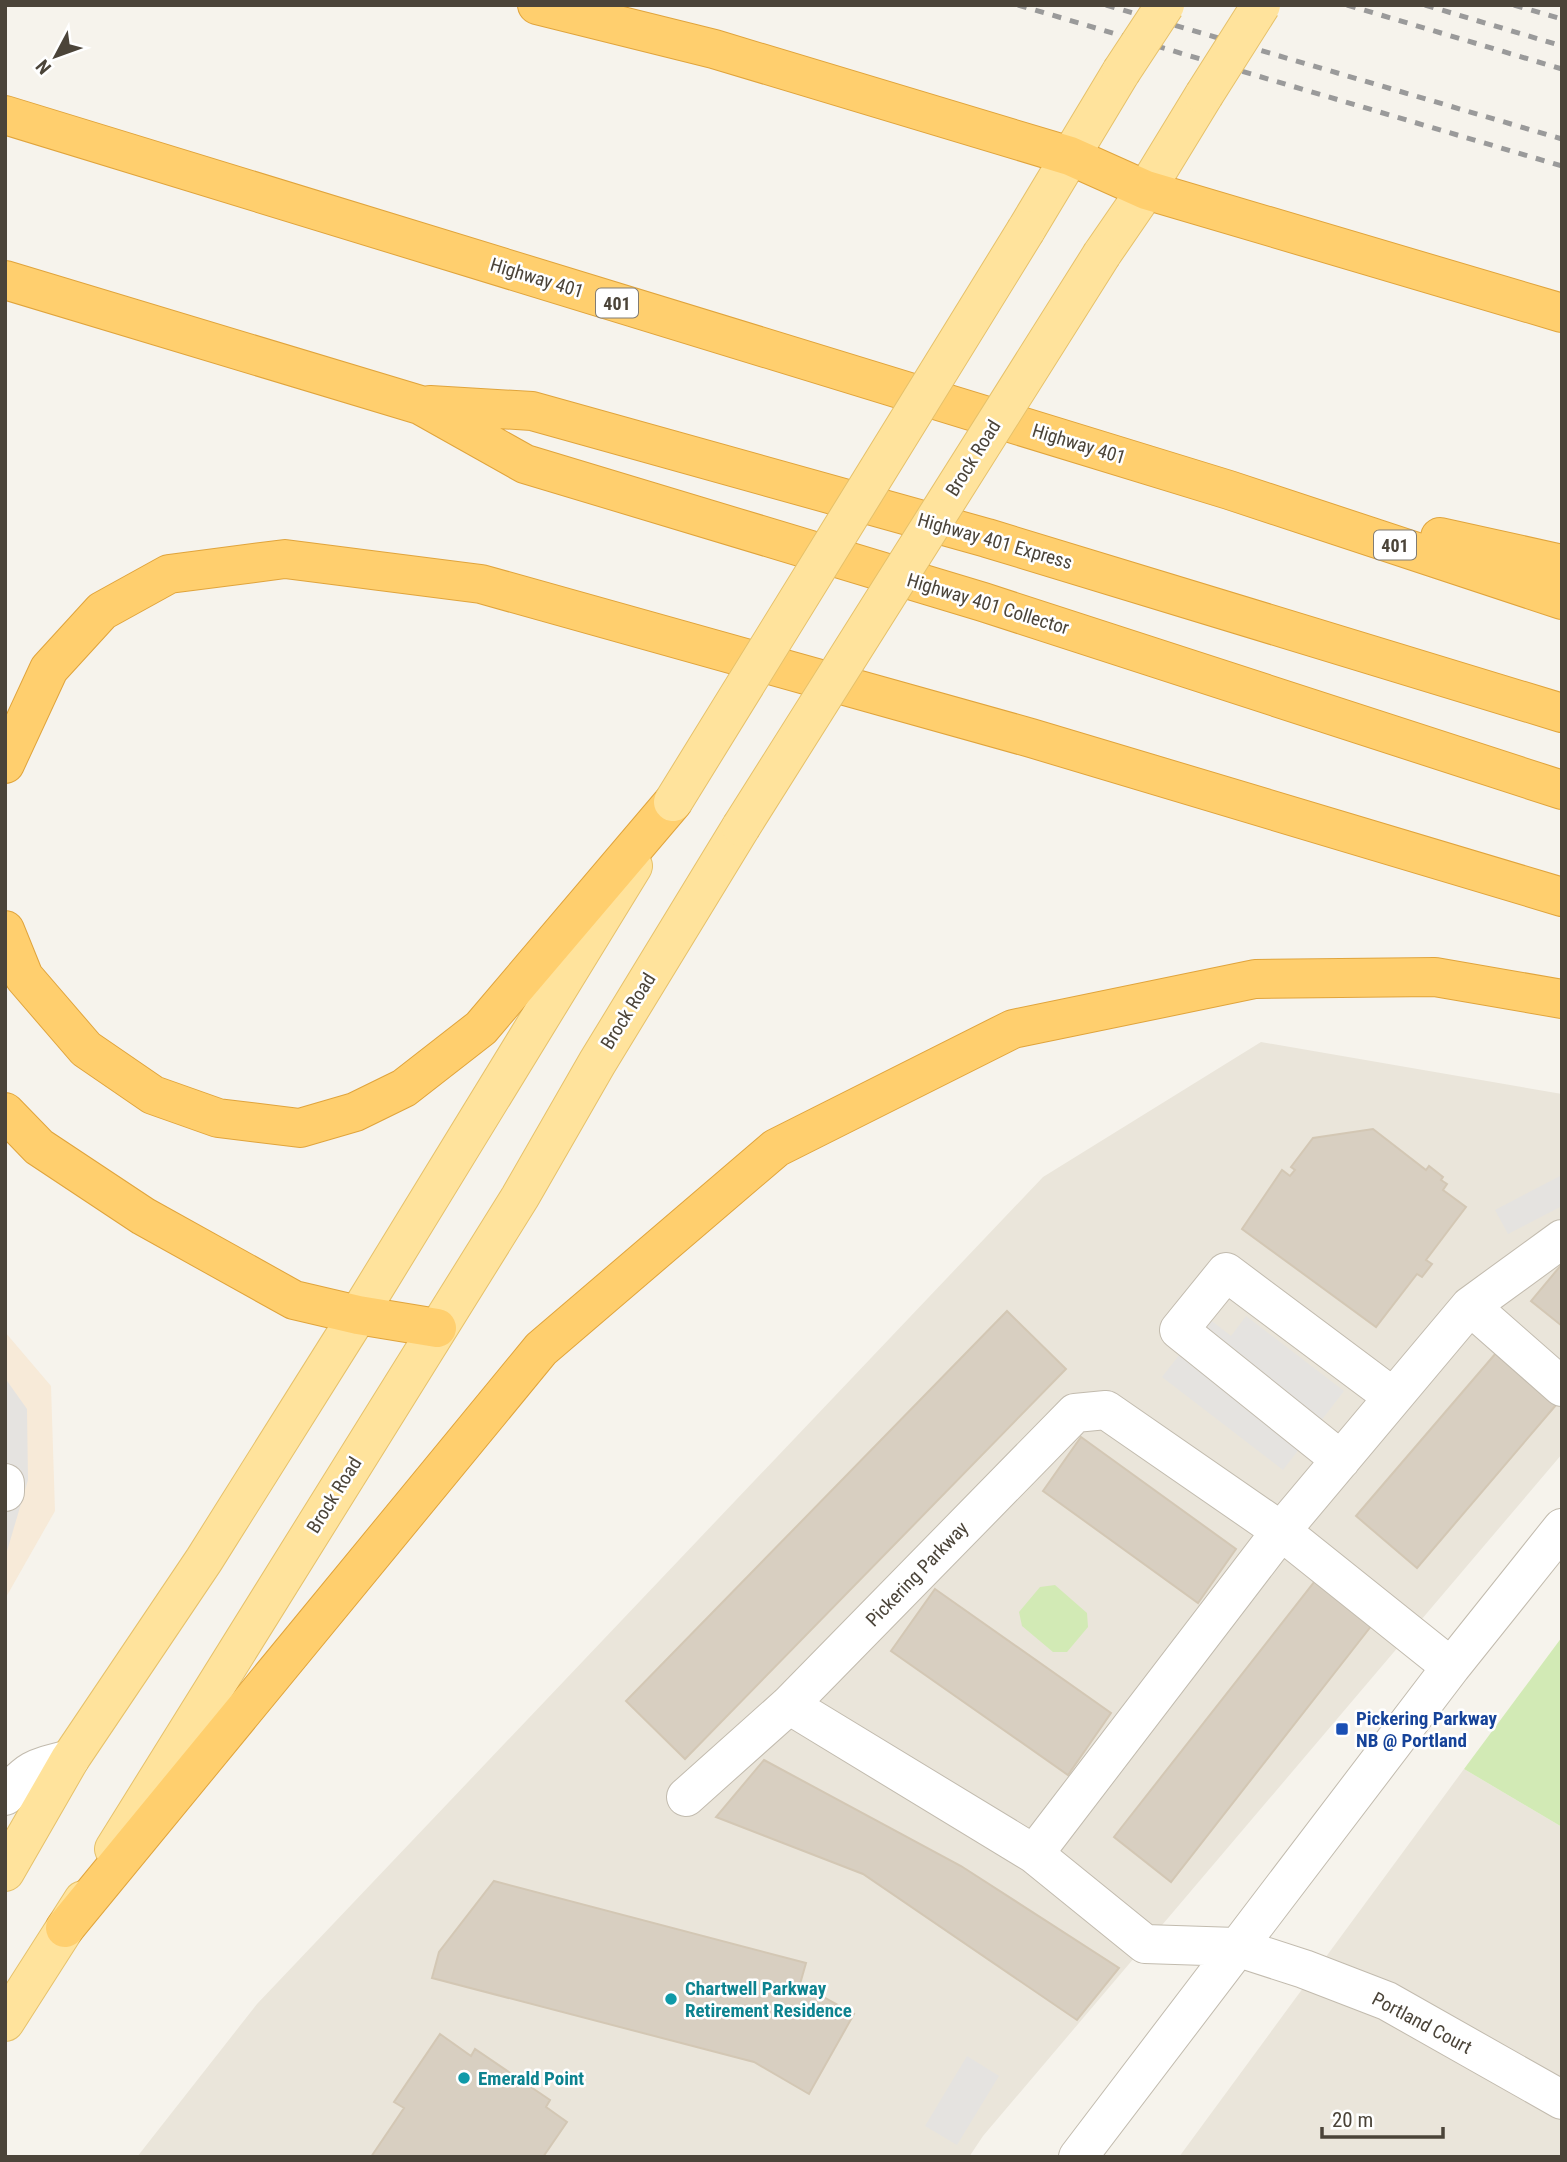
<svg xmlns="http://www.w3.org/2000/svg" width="1567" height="2162" viewBox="0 0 1567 2162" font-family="'Roboto Condensed',sans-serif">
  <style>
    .residential { fill: #eae5da }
    .commercial { fill: #f7ead8 }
    .green { fill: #d2eab5 }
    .parking { fill: #e5e3e0 }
    .building { fill: #d8cfc1; stroke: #d3c7b4; stroke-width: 2 }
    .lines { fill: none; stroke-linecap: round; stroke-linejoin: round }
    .minor-casing { stroke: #c2bbae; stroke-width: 40 }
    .major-casing { stroke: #e6c16a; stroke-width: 40 }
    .highway-casing { stroke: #e0a43c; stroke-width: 40 }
    .minor { stroke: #fff; stroke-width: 38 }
    .major { stroke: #ffe39c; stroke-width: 38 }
    .highway { stroke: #ffcf6e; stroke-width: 38 }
    .rail { stroke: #9a9a9a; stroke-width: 5; stroke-dasharray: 9 9; stroke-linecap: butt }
    .major-bridge-casing { stroke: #e6c16a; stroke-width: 40; stroke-linecap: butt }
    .major-bridge { stroke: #ffe39c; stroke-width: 38 }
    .transit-dot { fill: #1a4fb4; stroke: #fff; stroke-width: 2.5 }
    .culture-dot { fill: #0f9aa8; stroke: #fff; stroke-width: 2.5 }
    .labels { text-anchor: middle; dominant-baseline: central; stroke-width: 5; stroke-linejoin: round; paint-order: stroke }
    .shield { fill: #fff; stroke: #817c74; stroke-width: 2 }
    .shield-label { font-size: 18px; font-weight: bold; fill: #4b4439 }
    .street-label { font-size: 19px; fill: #4b4439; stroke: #fff }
    .transit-label { font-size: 19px; font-weight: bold; fill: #164399; stroke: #fff; text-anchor: start }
    .culture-label { font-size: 19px; font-weight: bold; fill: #0d838f; stroke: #fff; text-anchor: start }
  </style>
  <rect width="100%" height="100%" fill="#f6f3ec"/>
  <path class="residential" d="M1261,1042L1562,1094V1454L983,2136L969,2157H137L257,2004L1043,1177Z
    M1464,1769L1562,1827V2157H1179Z"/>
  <path class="commercial" d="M5,1332L51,1386L55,1511L5,1599Z"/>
  <path class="green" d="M1055,1585L1087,1613L1088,1627L1067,1652H1053L1022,1626L1019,1612L1040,1587Z
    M1562,1637V1827L1464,1769Z"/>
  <path class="parking" d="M1562,1175V1206L1508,1234L1495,1210Z
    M1246,1316L1344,1391L1283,1470L1162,1377L1208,1318L1231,1336Z
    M5,1378L27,1409L28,1480L5,1558Z
    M967,2056L999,2076L957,2145L925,2126Z"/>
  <path class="building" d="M1373,1129L1426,1170L1429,1166L1443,1177L1441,1180L1447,1184L1443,1190L1466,1207L1426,1260L1432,1264L1422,1277L1417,1274L1376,1327L1242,1229L1282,1170L1290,1176L1295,1170L1291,1167L1313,1138Z
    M1562,1264V1326L1531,1301Z
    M1007,1311L1066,1369L685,1759L626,1701Z
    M1496,1353L1556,1405L1417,1568L1356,1516Z
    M1081,1437L1236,1549L1198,1603L1043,1491Z
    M1315,1581L1372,1625L1171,1882L1114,1837Z
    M935,1589L1111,1713L1068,1775L891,1651Z
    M764,1760L961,1866L1119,1968L1077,2020L863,1874L716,1817Z
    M494,1881L806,1963L800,1984L854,2014L809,2094L754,2062L432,1978L439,1952Z
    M440,2034L471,2056L475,2049L550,2100L546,2107L567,2122L543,2157H371L404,2108L394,2102Z"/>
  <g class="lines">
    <defs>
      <path id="minor" d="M1470,1306L1562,1387
        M1341,1460L1179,1330L1226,1272L1393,1397
        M5,1483V1492
        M1451,1667L1281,1531L1470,1306L1562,1239
        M789,1705L1034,1854L1145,1944L1236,1947L1304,1969L1387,2001L1562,2100
        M5,1796C30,1768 34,1768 70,1759
        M686,1797L789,1705L1075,1413L1106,1410L1281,1531L1034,1854
        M1078,2157L1451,1667L1562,1528"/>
      <path id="major" d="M1026,230L1121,72
        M1102,254L1146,190L1204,95
        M114,1849L520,1197L597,1063L741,827
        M5,1872L70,1759L204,1560L358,1315L633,866
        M5,2022L83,1900"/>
      <path id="highway" d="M537,5L714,49L1070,156L1146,190L1562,313
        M5,115L1229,490L1562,600
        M5,280L420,405L525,464L983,602L1562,790
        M430,405L532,411L987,538L1562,713
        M1440,537L1562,564
        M5,764L49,669L102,611L169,574L285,559L481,584L1031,738L1562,897
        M5,930L24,977L86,1049L153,1095L218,1118L300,1128L355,1112L404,1088L481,1028L673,802
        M5,1112L39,1147L143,1216L294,1300L358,1315L437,1328
        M65,1928L541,1349L776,1148L1013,1029L1255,979L1435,977L1562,999"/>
    </defs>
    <use href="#minor" class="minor-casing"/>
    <use href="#major" class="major-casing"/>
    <use href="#highway" class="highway-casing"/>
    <use href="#minor" class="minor"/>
    <use href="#major" class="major"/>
    <use href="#highway" class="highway"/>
    <path class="rail" d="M1018,5L1562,166
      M1106,5L1562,139
      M1347,5L1562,69
      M1425,5L1562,46
      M1514,5L1562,19"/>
    <defs>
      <path id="major-bridge" d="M1121,72L1165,5
        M1204,95L1261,5
        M673,802L1026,230
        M741,827L1102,254"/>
    </defs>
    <use href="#major-bridge" class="major-bridge-casing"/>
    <use href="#major-bridge" class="major-bridge"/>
  </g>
  <rect class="transit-dot" x="1335" y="1722" width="14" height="14" rx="3.5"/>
  <g class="culture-dot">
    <circle cx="671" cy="1999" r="7"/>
    <circle cx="464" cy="2078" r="7"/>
  </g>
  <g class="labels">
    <g class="shield">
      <rect x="596" y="288.5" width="42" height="29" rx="5"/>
      <rect x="1374" y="530.5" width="42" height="29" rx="5"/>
    </g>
    <g class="shield-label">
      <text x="617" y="303">401</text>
      <text x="1395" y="545">401</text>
    </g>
    <g class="street-label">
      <text transform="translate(537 278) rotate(17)">Highway 401</text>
      <text transform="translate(1079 444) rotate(17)">Highway 401</text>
      <text transform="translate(973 458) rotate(-58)">Brock Road</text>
      <text transform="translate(995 541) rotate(16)">Highway 401 Express</text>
      <text transform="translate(988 604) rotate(17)">Highway 401 Collector</text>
      <text transform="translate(628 1011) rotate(-58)">Brock Road</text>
      <text transform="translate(334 1495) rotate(-58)">Brock Road</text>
      <text transform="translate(917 1574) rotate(-46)">Pickering Parkway</text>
      <text transform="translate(1422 2023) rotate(28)">Portland Court</text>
    </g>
    <g class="transit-label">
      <text x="1356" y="1718">Pickering Parkway<tspan x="1356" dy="22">NB @ Portland</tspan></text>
    </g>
    <g class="culture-label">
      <text x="685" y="1988">Chartwell Parkway<tspan x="685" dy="22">Retirement Residence</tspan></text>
      <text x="478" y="2078">Emerald Point</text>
    </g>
  </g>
  <rect width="1567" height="2162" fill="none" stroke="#4b4439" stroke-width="14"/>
  <g transform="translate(56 56) rotate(229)" stroke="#ffffff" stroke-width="5" paint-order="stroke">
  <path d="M0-5L12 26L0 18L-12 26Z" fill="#4b4439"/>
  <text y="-10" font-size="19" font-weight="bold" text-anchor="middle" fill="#4b4439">N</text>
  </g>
  <path d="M1322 2127v10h121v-10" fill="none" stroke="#4b4439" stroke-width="3.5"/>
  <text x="1332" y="2127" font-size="21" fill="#4b4439" stroke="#ffffff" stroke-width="5" paint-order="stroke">20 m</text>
</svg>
